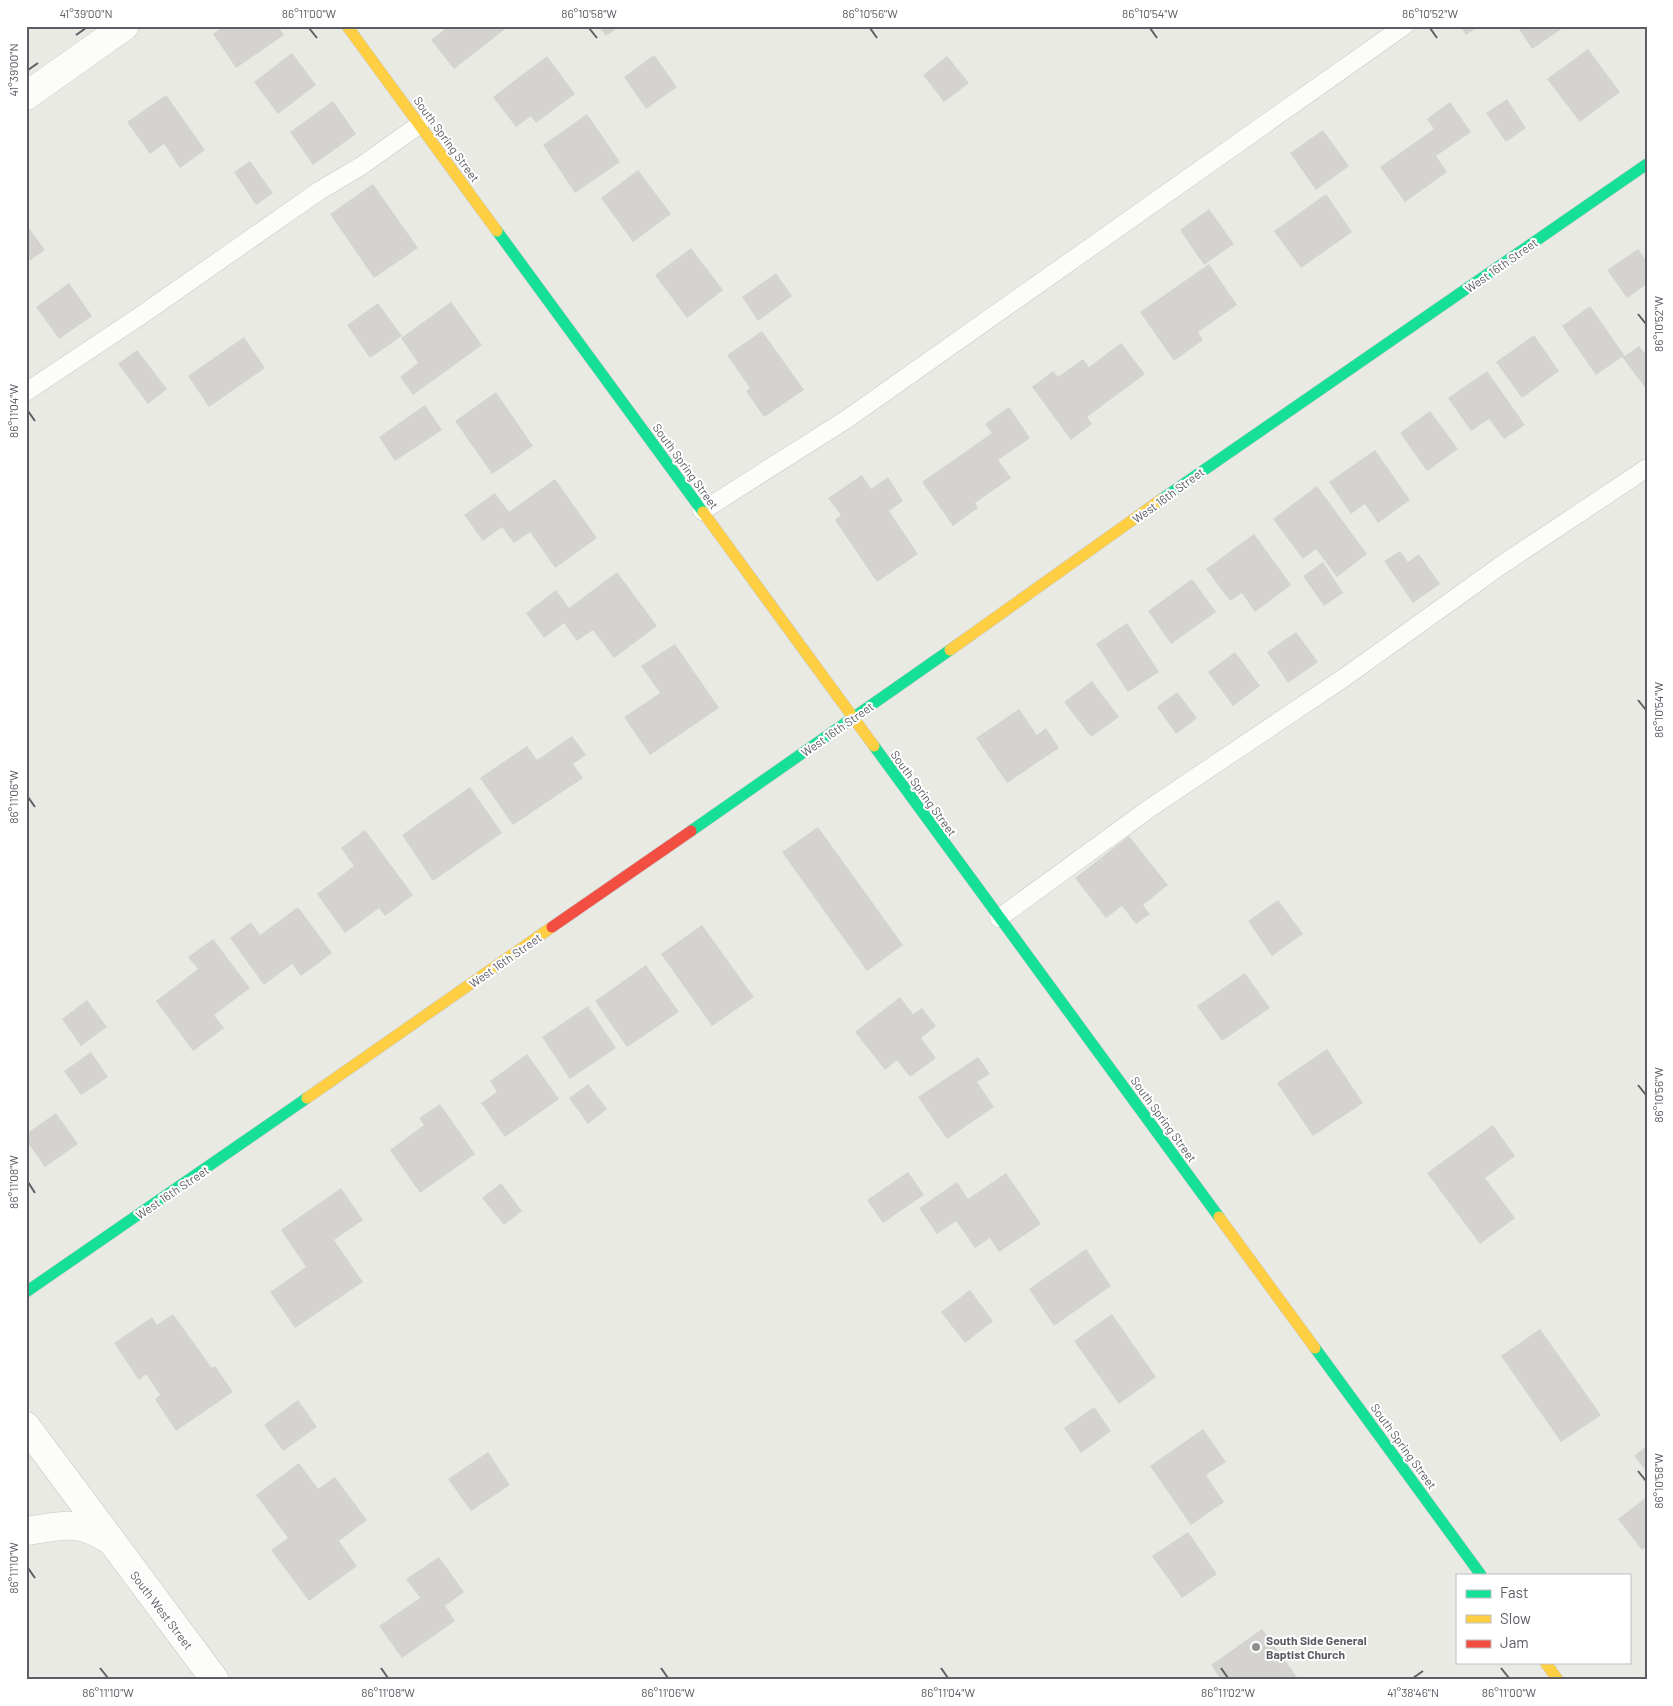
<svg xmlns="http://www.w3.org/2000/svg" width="1673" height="1706" viewBox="0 0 1673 1706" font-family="Barlow,sans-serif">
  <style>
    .building { fill: #d4d3cf }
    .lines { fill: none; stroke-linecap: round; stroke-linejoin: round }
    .lane-casing { stroke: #c7c8c6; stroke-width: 19 }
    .street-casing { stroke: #c7c8c6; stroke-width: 29 }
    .fast-casing { stroke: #c7c9c8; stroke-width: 12 }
    .slow-casing { stroke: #c7c9c8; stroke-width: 12 }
    .jam-casing { stroke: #c7c9c8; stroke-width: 12 }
    .lane { stroke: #fcfcfb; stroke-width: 18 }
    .street { stroke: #fcfcfb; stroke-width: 28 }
    .fast { stroke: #16e098; stroke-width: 11 }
    .slow { stroke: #ffcf43; stroke-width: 11 }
    .jam { stroke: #f24e42; stroke-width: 11 }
    .ticks { fill: none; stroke: #5a5d63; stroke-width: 2 }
    .poi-dot { fill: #8c8e90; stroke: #fff; stroke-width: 2 }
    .labels { text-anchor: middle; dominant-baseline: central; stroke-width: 4; stroke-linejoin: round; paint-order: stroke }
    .street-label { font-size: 12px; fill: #5a5d63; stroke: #fff }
    .poi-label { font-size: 12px; font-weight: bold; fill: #5a5d63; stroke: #fff; text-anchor: start }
    .neatline { fill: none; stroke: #5a5d63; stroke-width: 2 }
    .ticks-label { font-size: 12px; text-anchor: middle; fill: #5a5d63 }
  </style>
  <rect width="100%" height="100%" fill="#eaeae4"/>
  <path class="building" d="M224,26H278L284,35L236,68L213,34Z
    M449,26H509L454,69L431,40Z
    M599,26H620L606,36Z
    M1460,26H1479L1466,35Z
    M1517,26H1566L1532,49Z
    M1588,49L1620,92L1580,122L1547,79Z
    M292,53L316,85L278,114L254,82Z
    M654,55L677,87L646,109L624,77Z
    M547,56L575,94L536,123L531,116L516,127L493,97Z
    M947,56L969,83L944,102L923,75Z
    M166,95L205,150L180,168L164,144L150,154L127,122Z
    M1507,99L1526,128L1506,142L1486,113Z
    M333,101L356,134L313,165L290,132Z
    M1450,102L1471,132L1436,156L1447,172L1405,202L1380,167L1434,129L1427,119Z
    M587,114L620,162L575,193L543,145Z
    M1323,130L1349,166L1316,190L1290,153Z
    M250,161L273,193L256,205L234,172Z
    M638,170L671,214L633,242L601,198Z
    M373,184L418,248L374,278L330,214Z
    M1326,194L1352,232L1301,268L1274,231Z
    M1209,209L1234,244L1204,265L1180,230Z
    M26,224L45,250L26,263Z
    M691,248L723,290L687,318L655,275Z
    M1638,249L1647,262V284L1627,298L1607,270Z
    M1209,264L1237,305L1198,332L1203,340L1174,361L1140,312Z
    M776,273L792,296L758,321L742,297Z
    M69,283L92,316L59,339L36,307Z
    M451,302L482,345L413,395L400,377L418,363L401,338Z
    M378,303L402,336L370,358L347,325Z
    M1590,306L1625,356L1639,346L1647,356V390L1622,357L1596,375L1562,326Z
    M762,331L804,390L764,417L746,391L750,388L727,355Z
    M1534,335L1559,371L1522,398L1496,362Z
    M244,337L265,368L209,407L188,376Z
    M1121,343L1145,374L1087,417L1092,424L1071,440L1032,387L1053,371L1058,377L1083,359L1089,367Z
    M137,350L167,389L148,404L118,364Z
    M1487,371L1525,425L1504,439L1489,419L1471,431L1448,398Z
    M496,392L533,446L492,474L455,421Z
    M425,405L442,430L395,461L379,437Z
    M1009,407L1030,438L998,460L1011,478L975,503L978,508L953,526L922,482L992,433L985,424Z
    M1430,411L1458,449L1427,471L1400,433Z
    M1375,450L1410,500L1378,523L1365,504L1351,514L1329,482Z
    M862,475L871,489L888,477L903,501L889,511L918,554L877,582L835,520L841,515L828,498Z
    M555,479L597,538L555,568L530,532L514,543L502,527L483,541L464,515L495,493L509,512Z
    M1317,486L1367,554L1337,577L1316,549L1303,559L1273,519Z
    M1254,534L1291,585L1255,612L1242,593L1230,601L1206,569Z
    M1400,551L1408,562L1419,554L1440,584L1413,603L1384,561Z
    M1323,562L1343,593L1324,606L1303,576Z
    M617,572L657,626L614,658L593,630L577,641L564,623L544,638L526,613L556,590L569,608Z
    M1192,579L1216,612L1171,644L1148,611Z
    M1127,623L1159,672L1128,692L1096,644Z
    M1296,632L1318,662L1288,683L1267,652Z
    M675,644L719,708L650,755L624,717L660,693L641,666Z
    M1235,652L1260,686L1233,706L1208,672Z
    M1092,681L1119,717L1091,737L1064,702Z
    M1177,692L1197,718L1176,734L1157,707Z
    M1019,709L1037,735L1046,728L1059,748L1007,783L976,738Z
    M572,736L586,755L573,764L583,778L513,825L480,778L527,746L537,760Z
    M470,787L502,833L433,881L402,835Z
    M818,827L903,945L867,971L782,852Z
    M365,830L413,895L385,916L379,908L345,933L317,894L354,866L341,848Z
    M1129,836L1168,885L1143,905L1150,914L1136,924L1122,906L1106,918L1075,878Z
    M1278,900L1303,934L1272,956L1248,921Z
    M298,907L332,953L301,976L292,964L264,985L230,938L251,922L260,935Z
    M702,925L754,997L712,1026L661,954Z
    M213,939L250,988L214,1015L224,1028L193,1051L156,1001L198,969L188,957Z
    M646,965L679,1012L627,1047L595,1001Z
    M1245,973L1270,1008L1222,1041L1197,1006Z
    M900,997L913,1014L922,1008L936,1026L921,1038L936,1058L910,1077L897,1060L885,1070L855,1032Z
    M87,1000L107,1027L81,1046L62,1019Z
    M588,1006L616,1048L570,1079L542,1037Z
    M1327,1049L1363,1103L1313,1136L1277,1083Z
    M91,1052L108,1077L81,1095L64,1071Z
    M527,1054L559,1099L505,1137L481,1103L497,1092L490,1081Z
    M978,1057L990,1074L977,1082L994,1107L947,1139L918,1097Z
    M588,1084L607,1109L588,1124L569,1098Z
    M440,1104L475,1154L420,1193L390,1150L424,1125L419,1118Z
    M56,1113L78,1144L45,1167L26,1140V1134Z
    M1493,1125L1515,1156L1485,1178L1515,1218L1480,1244L1427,1173Z
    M908,1172L924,1195L883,1223L867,1200Z
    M1006,1173L1041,1224L999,1252L990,1238L975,1248L956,1221L937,1234L919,1208L957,1182L968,1199Z
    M501,1183L522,1211L504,1225L482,1198Z
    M341,1188L363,1220L334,1240L363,1282L295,1328L270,1292L306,1267L281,1230Z
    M1086,1249L1111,1286L1054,1326L1029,1289Z
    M970,1290L993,1321L965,1343L941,1312Z
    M173,1314L212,1368L215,1366L233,1392L176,1431L155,1399L160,1395L146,1374L139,1380L114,1343L152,1317L157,1325Z
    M1112,1314L1156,1377L1119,1404L1074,1341Z
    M1540,1329L1601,1415L1561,1442L1501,1356Z
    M298,1400L317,1427L283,1451L264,1425Z
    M1094,1407L1111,1431L1081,1453L1064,1428Z
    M1203,1429L1226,1462L1206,1475L1224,1502L1191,1525L1150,1466Z
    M1647,1446V1472L1634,1456Z
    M488,1452L510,1485L471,1511L448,1479Z
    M299,1463L318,1489L335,1477L367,1520L339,1541L357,1566L309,1601L271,1550L288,1538L256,1495Z
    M1647,1497V1546L1642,1550L1618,1519Z
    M1188,1532L1217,1574L1182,1598L1152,1556Z
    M439,1557L464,1592L445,1606L455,1621L402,1658L379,1626L420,1598L406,1579Z
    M1262,1629L1299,1680H1221L1211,1665Z"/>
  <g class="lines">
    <defs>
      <path id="lane" d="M26,392L140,316L319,191L361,166L419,125
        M702,511L847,419L1404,26
        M999,918L1150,808L1345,677L1500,566L1647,468"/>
      <path id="street" d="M26,96L125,26
        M26,1426L215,1680
        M26,1531C62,1526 76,1519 108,1539"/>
      <path id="fast" d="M497,231L703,512
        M1162,499L1647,164
        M874,746L1219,1217
        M691,831L950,650
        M26,1292L307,1098
        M1315,1348L1481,1575"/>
      <path id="slow" d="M347,26L497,231
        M703,512L874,746
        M950,650L1162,499
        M307,1098L552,927
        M1219,1217L1315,1348
        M1545,1662L1558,1680"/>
      <path id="jam" d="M552,927L691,831"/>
    </defs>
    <use href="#lane" class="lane-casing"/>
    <use href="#street" class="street-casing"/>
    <use href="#fast" class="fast-casing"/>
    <use href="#slow" class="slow-casing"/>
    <use href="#jam" class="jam-casing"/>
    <use href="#lane" class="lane"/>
    <use href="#street" class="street"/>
    <use href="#fast" class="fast"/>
    <use href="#slow" class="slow"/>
    <use href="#jam" class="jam"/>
  </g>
  <path class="ticks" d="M309,28L317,38M589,28L597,38M870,28L877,38M1150,28L1157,38M1430,28L1437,38M76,35L86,28M28,70L38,63M1638,314L1646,324M28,411L35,421M1638,700L1646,710M28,797L35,807M1638,1085L1646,1095M28,1182L35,1193M1638,1471L1646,1481M28,1568L35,1578M100,1668L108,1678M381,1668L388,1678M661,1668L668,1678M941,1668L948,1678M1221,1668L1228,1678M1501,1668L1509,1678M1413,1678L1423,1671"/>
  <circle class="poi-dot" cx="1256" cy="1647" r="5"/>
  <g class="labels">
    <g class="street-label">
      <text transform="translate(447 139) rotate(54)">South Spring Street</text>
      <text transform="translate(1501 265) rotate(-35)">West 16th Street</text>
      <text transform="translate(686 466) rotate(54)">South Spring Street</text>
      <text transform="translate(1168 495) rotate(-36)">West 16th Street</text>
      <text transform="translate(837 729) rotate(-35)">West 16th Street</text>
      <text transform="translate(924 793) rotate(54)">South Spring Street</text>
      <text transform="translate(505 960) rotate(-35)">West 16th Street</text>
      <text transform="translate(1164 1119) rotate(54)">South Spring Street</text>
      <text transform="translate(172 1192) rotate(-34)">West 16th Street</text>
      <text transform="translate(1404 1446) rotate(54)">South Spring Street</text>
      <text transform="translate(162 1610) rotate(53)">South West Street</text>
    </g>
    <g class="poi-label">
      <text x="1266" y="1640">South Side General<tspan x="1266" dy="14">Baptist Church</tspan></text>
    </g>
  </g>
  <rect width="1673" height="1706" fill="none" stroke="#ffffff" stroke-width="55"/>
  <rect x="1456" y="1574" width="175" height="90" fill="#ffffff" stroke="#bdbec1"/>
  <rect x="1466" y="1590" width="25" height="8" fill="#16e098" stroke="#bdbec1"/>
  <text x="1500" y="1598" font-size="15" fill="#5a5d63">Fast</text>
  <rect x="1466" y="1615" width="25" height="8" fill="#ffcf43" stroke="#bdbec1"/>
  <text x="1500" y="1624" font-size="15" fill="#5a5d63">Slow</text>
  <rect x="1466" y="1640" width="25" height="8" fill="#f24e42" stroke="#bdbec1"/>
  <text x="1500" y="1648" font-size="15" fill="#5a5d63">Jam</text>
  <rect x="28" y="28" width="1618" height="1650" class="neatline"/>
  <g class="ticks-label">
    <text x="86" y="18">41°39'00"N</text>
    <text x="309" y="18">86°11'00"W</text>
    <text x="589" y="18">86°10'58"W</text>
    <text x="870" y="18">86°10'56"W</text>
    <text x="1150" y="18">86°10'54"W</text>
    <text x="1430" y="18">86°10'52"W</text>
    <text transform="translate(14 70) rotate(-90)" y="4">41°39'00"N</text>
    <text transform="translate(1659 324) rotate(-90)" y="4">86°10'52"W</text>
    <text transform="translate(14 411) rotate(-90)" y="4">86°11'04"W</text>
    <text transform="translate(1659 710) rotate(-90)" y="4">86°10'54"W</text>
    <text transform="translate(14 797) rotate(-90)" y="4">86°11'06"W</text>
    <text transform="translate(1659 1095) rotate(-90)" y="4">86°10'56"W</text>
    <text transform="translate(14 1182) rotate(-90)" y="4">86°11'08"W</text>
    <text transform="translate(1659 1481) rotate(-90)" y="4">86°10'58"W</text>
    <text transform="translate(14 1568) rotate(-90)" y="4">86°11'10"W</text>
    <text x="108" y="1697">86°11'10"W</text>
    <text x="388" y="1697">86°11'08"W</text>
    <text x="668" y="1697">86°11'06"W</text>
    <text x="948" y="1697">86°11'04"W</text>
    <text x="1228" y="1697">86°11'02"W</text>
    <text x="1413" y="1697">41°38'46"N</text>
    <text x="1509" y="1697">86°11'00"W</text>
  </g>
</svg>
